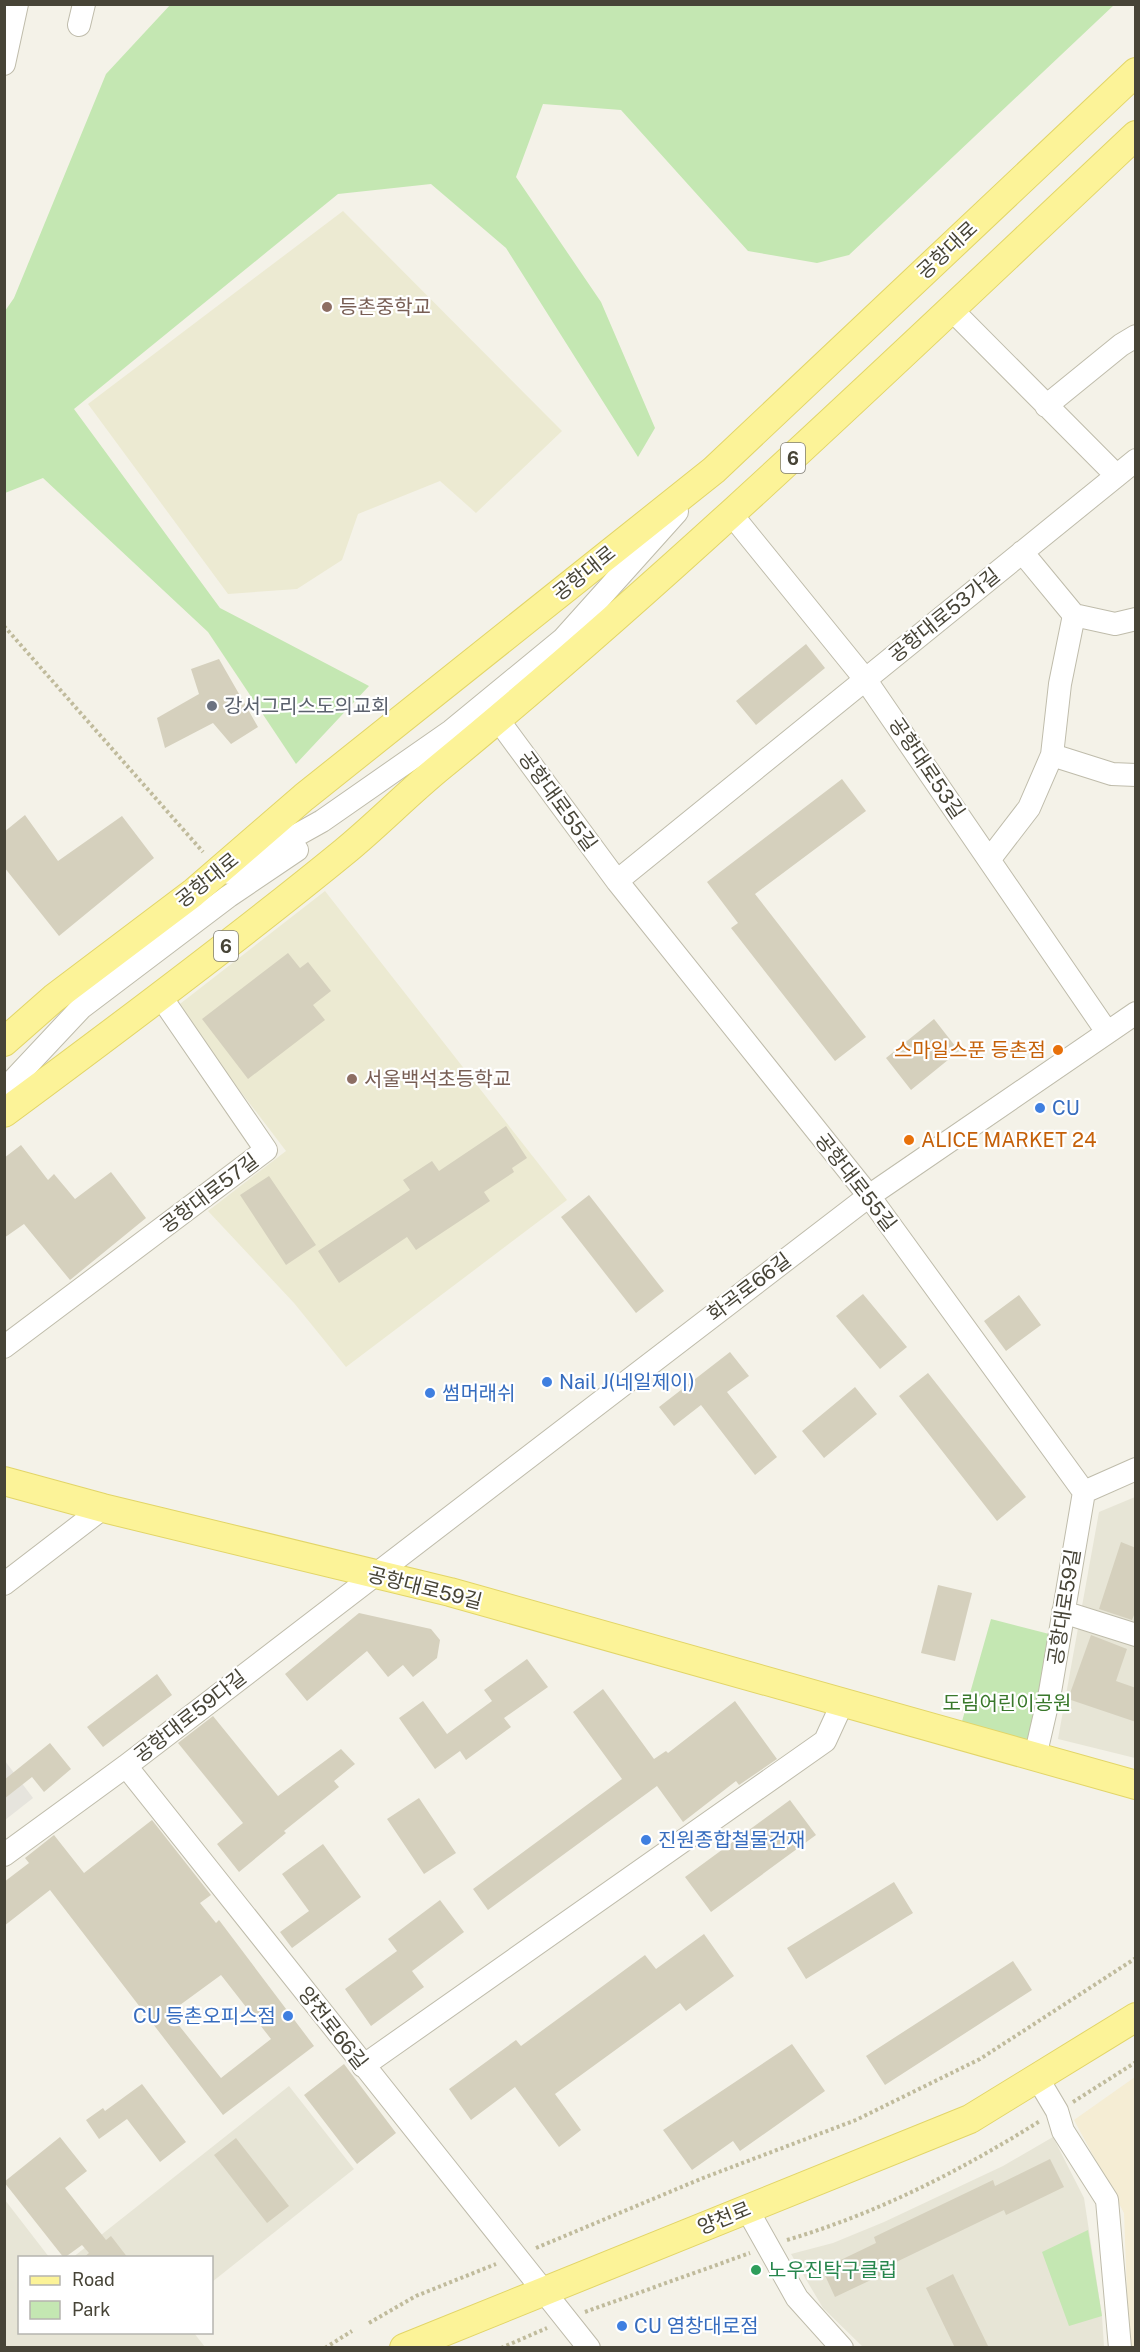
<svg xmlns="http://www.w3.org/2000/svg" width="1140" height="2352" viewBox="0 0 1140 2352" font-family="'Public Sans','Noto Sans KR',sans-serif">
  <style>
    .residential { fill: #e7e5d6 }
    .commercial { fill: #f5edd4 }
    .industrial { fill: #e6e4dd }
    .education { fill: #ecead2 }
    .green { fill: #c4e7b2 }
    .building { fill: #d5d0bd; fill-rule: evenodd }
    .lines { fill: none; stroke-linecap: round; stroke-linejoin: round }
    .minor-casing { stroke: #bfbcab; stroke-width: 24 }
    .major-casing { stroke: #e2d568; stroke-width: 30 }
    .path { stroke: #c0bb9c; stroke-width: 4; stroke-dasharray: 3 3; stroke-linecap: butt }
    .minor { stroke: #fff; stroke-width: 22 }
    .major { stroke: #fcf398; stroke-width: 28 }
    .education-dot { fill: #8d6e63; stroke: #fff; stroke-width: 2 }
    .worship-dot { fill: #6b7280; stroke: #fff; stroke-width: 2 }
    .food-dot { fill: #e8710a; stroke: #fff; stroke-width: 2 }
    .shop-dot { fill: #3f7fe0; stroke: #fff; stroke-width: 2 }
    .leisure-dot { fill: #2e9e5b; stroke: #fff; stroke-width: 2 }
    .labels { text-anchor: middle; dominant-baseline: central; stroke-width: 4.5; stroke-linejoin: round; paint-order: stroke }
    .shield { fill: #fff; stroke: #7e7c73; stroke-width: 1.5 }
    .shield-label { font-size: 18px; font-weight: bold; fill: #474437 }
    .street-label { font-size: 20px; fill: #474437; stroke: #fff }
    .education-label { font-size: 20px; fill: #785e54; stroke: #fff; text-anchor: start }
    .worship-label { font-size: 20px; fill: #5b616d; stroke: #fff; text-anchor: start }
    .food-label { font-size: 20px; fill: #c56008; stroke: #fff; text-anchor: end }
    .shop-label { font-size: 20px; fill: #366cbe; stroke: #fff; text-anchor: start }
    .park-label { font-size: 20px; fill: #39782b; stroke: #fff }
    .leisure-label { font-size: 20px; fill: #27864d; stroke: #fff; text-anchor: start }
  </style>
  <rect width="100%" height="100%" fill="#f4f2e8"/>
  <path class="residential" d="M1135,1497V1758L1058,1739L1099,1512Z
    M289,2086L354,2169L212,2282V2258H72Z
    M1053,2137L1084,2198L1102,2316L1104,2347H863L823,2308L791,2254L833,2243L884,2222L1003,2166Z
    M5,2200L49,2257L20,2258V2332L194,2333L205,2347H5Z"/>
  <path class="commercial" d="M1135,2077V2347H1129L1124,2213L1074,2120Z"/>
  <path class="industrial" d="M5,1761L33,1798L5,1820Z"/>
  <path class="education" d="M343,211L562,431L476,513L440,481L358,514L342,560L297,589L228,594L88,404Z
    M325,891L567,1200L346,1367L294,1303L208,1211L286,1151L176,1007Z"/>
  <path class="green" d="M171,4H1114V5L849,255L817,263L748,251L621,110L543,104L516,177L601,302L655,428L638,457L506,248L431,184L338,194L74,409L220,608L369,686L296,764L208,632L43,478L5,493V311L14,298L106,74Z
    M991,1619L1057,1636L1033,1752L959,1732Z
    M1088,2230L1102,2316L1069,2326L1042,2252Z"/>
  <path class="building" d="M806,644L825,668L756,725L736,701Z
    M219,659L258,727L231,744L213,723L165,748L157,718L199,694L191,669Z
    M842,779L866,811L755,894L866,1037L835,1061L731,928L738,923L707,882Z
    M25,815L58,861L122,816L154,858L59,936L4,867V832Z
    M288,953L300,968L308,962L331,991L313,1005L325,1020L248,1079L202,1019Z
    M934,1019L959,1051L911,1090L886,1058Z
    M506,1126L527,1158L512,1168L514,1172L484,1192L490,1201L416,1250L407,1237L339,1283L318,1251L410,1190L403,1180L432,1161L439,1171Z
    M21,1145L48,1180L54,1174L75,1199L111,1172L146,1218L70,1280L24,1224L4,1238V1158Z
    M269,1176L316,1245L286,1265L240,1195Z
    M589,1195L664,1291L636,1313L561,1217Z
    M863,1294L907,1347L880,1369L836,1316Z
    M1019,1295L1041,1325L1006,1351L984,1321Z
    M730,1352L749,1376L727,1392L777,1457L755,1475L701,1405L674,1426L659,1407Z
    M928,1373L1026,1497L997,1521L899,1396Z
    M855,1387L877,1414L824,1458L802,1431Z
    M1121,1542L1136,1548V1610L1132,1620L1099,1609Z
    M938,1585L972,1593L955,1661L921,1653Z
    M359,1613L431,1629L440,1640L437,1658L413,1677L403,1665L388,1677L367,1651L307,1701L285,1674Z
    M1091,1635L1127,1649L1116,1681L1136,1688V1722L1068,1699Z
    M527,1659L548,1687L504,1718L511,1727L466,1760L460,1751L435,1769L399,1718L423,1701L447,1734L492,1701L484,1690Z
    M157,1674L172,1695L103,1747L87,1727Z
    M603,1689L654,1759L666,1751L668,1753L735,1701L777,1759L739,1785L736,1781L683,1822L657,1786L488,1910L473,1889L622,1779L573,1712Z
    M213,1716L278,1796L341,1749L355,1764L334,1781L339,1787L284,1831L286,1833L239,1872L217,1844L243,1823L178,1743Z
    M50,1743L71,1769L44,1792L32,1777L4,1799V1780Z
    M419,1798L456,1853L424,1874L387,1819Z
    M790,1800L816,1835L711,1912L685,1877Z
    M152,1820L211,1895L200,1903L216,1923L219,1920L314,2046L223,2115L50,1890L4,1926V1882L29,1863L25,1858L54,1835L84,1873ZM221,1975L271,2039L221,2078L169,2013Z
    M323,1844L361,1897L292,1948L280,1932L309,1911L282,1874Z
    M894,1882L913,1913L806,1979L787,1948Z
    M440,1900L464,1932L412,1971L424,1987L371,2026L345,1989L397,1951L388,1939Z
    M704,1934L734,1976L686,2011L680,2003L555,2094L581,2130L559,2147L515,2087L471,2120L449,2089L516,2040L521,2046L645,1955L656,1969Z
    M1013,1961L1032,1990L885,2085L866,2056Z
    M792,2044L825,2091L740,2151L733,2141L692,2170L663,2130Z
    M344,2064L396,2133L357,2164L304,2095Z
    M142,2084L186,2142L160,2162L127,2119L99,2139L86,2120L103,2108L105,2111Z
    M60,2137L87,2171L65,2188L106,2240L111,2236L128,2258H83L89,2253L82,2245L64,2258L4,2182Z
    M236,2138L289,2206L267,2223L214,2155Z
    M1050,2159L1064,2187L1006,2215L1004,2210L890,2265L892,2270L835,2297L822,2269L876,2243L874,2237L993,2180L995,2186Z
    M953,2274L989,2348H955L926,2288Z"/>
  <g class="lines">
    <defs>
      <path id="minor" d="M79,25L84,4
        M4,64L17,4
        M951,309L1116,475
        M1046,406L1121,345L1136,336
        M732,515L865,679L1107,1032
        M1022,552L1074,615
        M499,721L617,881L869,1196L1084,1492
        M1052,755L1112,774L1136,775
        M989,860L1029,808L1052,755L1060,684L1074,615L1115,624L1136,619
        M229,873L322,821L451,731L563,639L677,512
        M617,881L1136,460
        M4,1090L81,1008L229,896L297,850
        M4,1347L266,1150L161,997
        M1084,1492L1136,1469
        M4,1584L103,1508
        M1063,1612L1136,1635
        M1035,1757L1050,1692L1084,1492
        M126,1766L589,2348
        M4,1855L126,1766L869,1196L1136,1013
        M363,2066L825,1741L842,1704
        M1038,2079L1057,2111L1063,2131L1107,2200L1120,2348
        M747,2209L797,2298L842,2348"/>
      <path id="major" d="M4,1042L54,998L193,893L304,797L714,470L1136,72
        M4,1113C119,1028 234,942 344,852C377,825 407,794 440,767C682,568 907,350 1136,135
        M4,1481L103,1508L450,1592L1136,1785
        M404,2348L970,2119L1136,2017"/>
    </defs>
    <use href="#minor" class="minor-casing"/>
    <use href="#major" class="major-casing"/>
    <path class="path" d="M4,626L203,852
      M1073,2102L1136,2062
      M787,2240C878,2213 960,2171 1040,2121
      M536,2248L703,2178L856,2120L980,2059L1136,1958
      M585,2312L750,2253
      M369,2323L416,2296L496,2264
      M325,2348L352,2331
      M501,2348L547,2328"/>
    <use href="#minor" class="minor"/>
    <use href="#major" class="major"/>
  </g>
  <g class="education-dot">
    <circle cx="327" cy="307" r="6"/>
    <circle cx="352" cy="1079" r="6"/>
  </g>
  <circle class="worship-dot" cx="212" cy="706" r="6"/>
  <g class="food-dot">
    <circle cx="1058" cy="1050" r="6"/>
    <circle cx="909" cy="1140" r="6"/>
  </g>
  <g class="shop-dot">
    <circle cx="1040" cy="1108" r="6"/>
    <circle cx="547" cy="1382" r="6"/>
    <circle cx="430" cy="1393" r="6"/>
    <circle cx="646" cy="1840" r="6"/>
    <circle cx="288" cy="2016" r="6"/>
    <circle cx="622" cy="2326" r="6"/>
  </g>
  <circle class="leisure-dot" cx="756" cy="2270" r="6"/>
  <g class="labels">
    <g class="shield">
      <rect x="781" y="443" width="24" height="30" rx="4.5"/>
      <rect x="214" y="931" width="24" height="30" rx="4.5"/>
    </g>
    <g class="shield-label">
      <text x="793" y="458">6</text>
      <text x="226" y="946">6</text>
    </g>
    <g class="street-label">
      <text transform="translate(947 250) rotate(-43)">공항대로</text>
      <text transform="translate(584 573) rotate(-39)">공항대로</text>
      <text transform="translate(944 615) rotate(-39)">공항대로53가길</text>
      <text transform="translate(927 768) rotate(56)">공항대로53길</text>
      <text transform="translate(558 801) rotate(54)">공항대로55길</text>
      <text transform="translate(207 880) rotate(-39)">공항대로</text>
      <text transform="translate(856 1182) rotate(52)">공항대로55길</text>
      <text transform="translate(209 1193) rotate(-37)">공항대로57길</text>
      <text transform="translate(749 1287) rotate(-37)">화곡로66길</text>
      <text transform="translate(425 1588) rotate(14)">공항대로59길</text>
      <text transform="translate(1064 1607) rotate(-81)">공항대로59길</text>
      <text transform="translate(190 1716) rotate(-38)">공항대로59다길</text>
      <text transform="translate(333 2028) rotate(52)">양천로66길</text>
      <text transform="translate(724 2218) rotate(-22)">양천로</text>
    </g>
    <g class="education-label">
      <text x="339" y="307">등촌중학교</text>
      <text x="364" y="1079">서울백석초등학교</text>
    </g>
    <g class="worship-label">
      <text x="224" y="706">강서그리스도의교회</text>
    </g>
    <g class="food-label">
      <text x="1046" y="1050">스마일스푼 등촌점</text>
      <text x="921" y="1140" text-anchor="start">ALICE MARKET 24</text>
    </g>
    <g class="shop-label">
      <text x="1052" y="1108">CU</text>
      <text x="559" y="1382">Nail J(네일제이)</text>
      <text x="442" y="1393">썸머래쉬</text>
      <text x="658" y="1840">진원종합철물건재</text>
      <text x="276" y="2016" text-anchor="end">CU 등촌오피스점</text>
      <text x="634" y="2326">CU 염창대로점</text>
    </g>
    <g class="park-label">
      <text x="1007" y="1703">도림어린이공원</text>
    </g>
    <g class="leisure-label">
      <text x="768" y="2270">노우진탁구클럽</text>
    </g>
  </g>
  <rect width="1140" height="2352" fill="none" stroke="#474437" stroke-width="12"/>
  <rect x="18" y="2256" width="195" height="78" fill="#ffffff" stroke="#b5b4af" stroke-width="1.5"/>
  <rect x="30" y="2276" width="30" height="9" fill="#fcf398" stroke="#b5b4af" stroke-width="1.5"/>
  <text x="72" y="2286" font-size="18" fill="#474437">Road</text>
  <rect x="30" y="2301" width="30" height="18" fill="#c4e7b2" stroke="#b5b4af" stroke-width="1.5"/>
  <text x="72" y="2316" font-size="18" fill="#474437">Park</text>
</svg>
